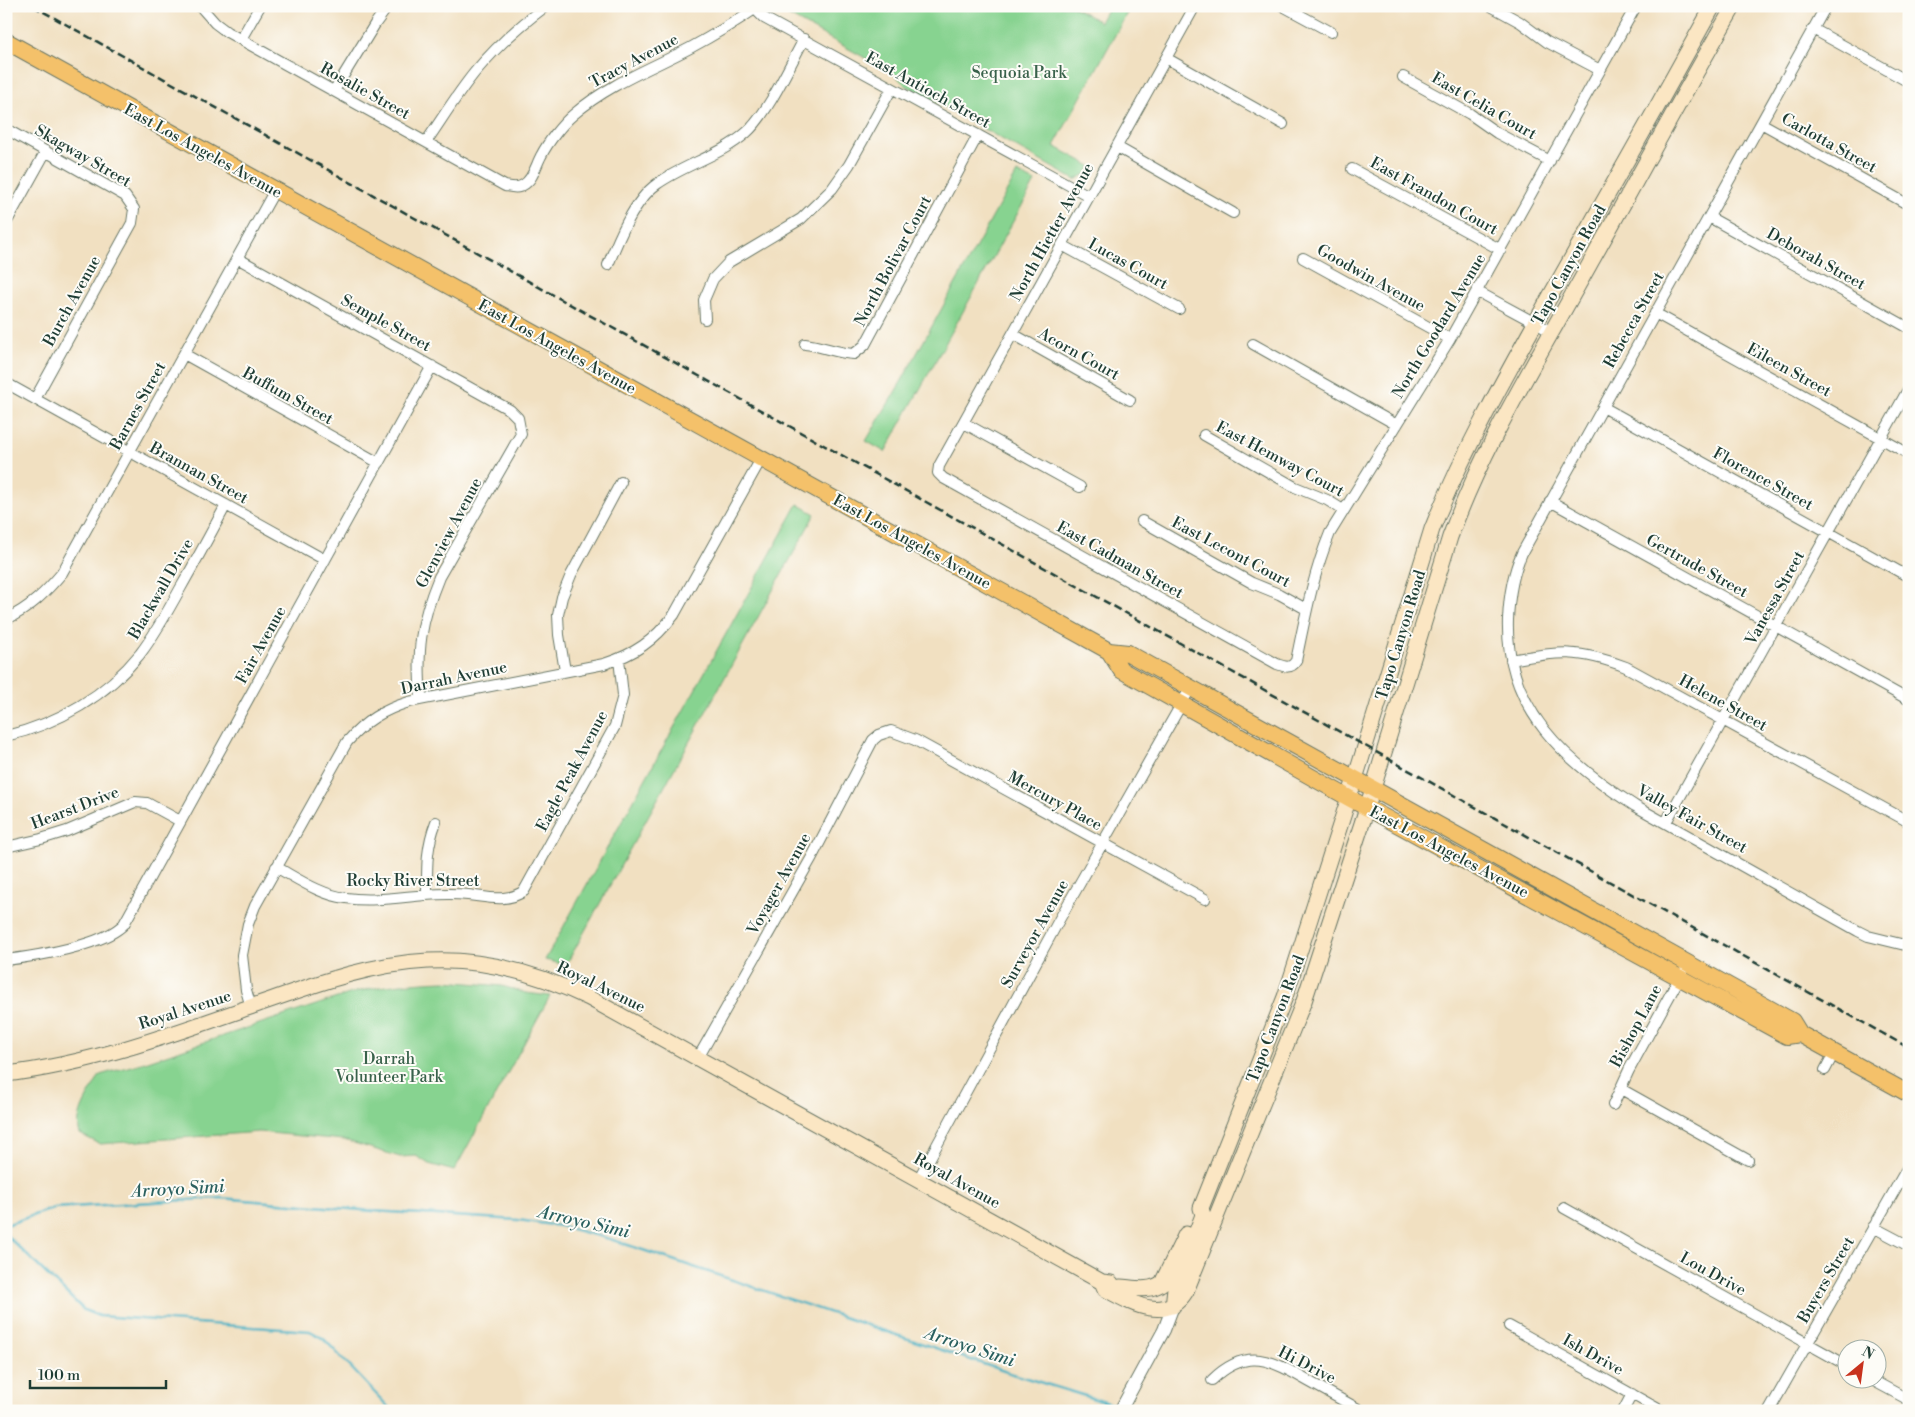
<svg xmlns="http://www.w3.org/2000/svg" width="1915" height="1417" viewBox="0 0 1915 1417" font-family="'Libre Bodoni',serif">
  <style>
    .green { fill: #87d390; stroke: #538862 }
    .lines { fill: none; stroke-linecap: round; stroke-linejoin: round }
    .stream { stroke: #44b0c3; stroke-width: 2.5 }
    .minor-casing { stroke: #687665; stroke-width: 12 }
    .tertiary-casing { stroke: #687665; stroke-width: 14 }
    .secondary-casing { stroke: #687665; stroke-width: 17 }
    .primary-casing { stroke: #687665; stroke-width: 18 }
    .minor { stroke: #fff; stroke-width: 10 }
    .tertiary { stroke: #fff; stroke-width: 12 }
    .secondary { stroke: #fbe6c3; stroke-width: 15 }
    .primary { stroke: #f4c16a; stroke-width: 16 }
    .rail { stroke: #1f3d34; stroke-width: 2.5; stroke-dasharray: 8 4; stroke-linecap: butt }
    .labels { text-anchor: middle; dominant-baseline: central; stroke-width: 4; stroke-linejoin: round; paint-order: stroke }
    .street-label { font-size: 16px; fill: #1f3d34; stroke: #fdfcf7 }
    .park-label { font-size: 16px; fill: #39624b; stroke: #fdfcf7 }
    .water-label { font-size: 18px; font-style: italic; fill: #2a605f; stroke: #fdfcf7 }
  </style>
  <rect width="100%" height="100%" fill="#fdfcf7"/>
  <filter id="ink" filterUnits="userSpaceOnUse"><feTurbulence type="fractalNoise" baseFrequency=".02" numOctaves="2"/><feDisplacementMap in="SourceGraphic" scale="10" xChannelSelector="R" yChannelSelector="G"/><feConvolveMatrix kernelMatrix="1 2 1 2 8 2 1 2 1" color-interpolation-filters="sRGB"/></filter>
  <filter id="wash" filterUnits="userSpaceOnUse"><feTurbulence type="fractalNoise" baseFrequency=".0096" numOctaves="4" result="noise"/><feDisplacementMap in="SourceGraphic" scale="20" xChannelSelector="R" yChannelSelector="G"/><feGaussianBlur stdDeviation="1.12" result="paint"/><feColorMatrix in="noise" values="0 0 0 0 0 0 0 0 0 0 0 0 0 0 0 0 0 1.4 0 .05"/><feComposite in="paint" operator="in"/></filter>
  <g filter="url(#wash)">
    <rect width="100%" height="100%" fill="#f1e0c1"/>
    <path class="green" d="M782,6H1072L1100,22L1109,6H1131L1054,146L1091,166L1086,174L1075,180L905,85L894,74L784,13L781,10Z
      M1017,173L1035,182L885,452L866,441L901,382Z
      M798,504L815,514L566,965L545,960Z
      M445,981L502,986L526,993L550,996L454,1171L429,1164L416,1156L400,1157L344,1140L259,1132L100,1144L80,1134C73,1114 92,1091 100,1075L145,1062L352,993C383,985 413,982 445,981Z"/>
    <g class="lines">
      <path class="stream" d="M6,1225L54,1208L221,1198L373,1211L518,1220L560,1226L610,1239L1010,1373L1118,1406
        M6,1235L84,1310L99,1316L310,1331L323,1338L392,1411
        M1126,1408L1134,1411"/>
    </g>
  </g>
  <g filter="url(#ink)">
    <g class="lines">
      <defs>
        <path id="minor" d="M200,6L215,23L227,32L505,186C511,187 518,189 523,185C533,180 536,165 541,156C548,142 562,124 574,114C609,84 650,69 690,48C714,35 737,21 759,6
          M1195,6L939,466L938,473L943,478L1277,664C1285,667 1291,669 1296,661C1305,618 1313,574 1330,533L1450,339L1636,6
          M1283,6L1331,32
          M1491,6L1520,22L1547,42L1600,70
          M1826,6L1522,553C1512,575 1509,596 1508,620C1505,709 1566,762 1635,806L1858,931L1868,936L1909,946
          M755,9L764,18L1089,196
          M1813,29L1909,82
          M241,39L260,6
          M1166,58L1283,124
          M1403,77L1470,114L1497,133L1550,161
          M334,91L375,24L388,6
          M1761,123L1909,205
          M6,129L125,196L134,209L132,223L35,399
          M426,142C442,119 457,94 475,72C496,47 519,26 546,6
          M1117,147L1233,213
          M1352,169L1501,250
          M1709,217L1909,328
          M6,223L46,151
          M1062,245L1179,309
          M237,258L510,410L518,418L521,434L439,577C420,623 417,649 421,699
          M1303,258L1450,339
          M608,265C618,240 634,200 657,184C685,164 720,156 746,133C767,115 790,65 804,39
          M1478,292L1552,332
          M1655,313L1909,454
          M705,319L704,300L713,279L729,262L801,219L832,189L849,165L892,88
          M1013,334L1130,400
          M805,344C822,346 837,353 854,354L865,345L978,135
          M1253,344L1397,425
          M184,354L379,463
          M6,383L325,560
          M1603,407L1909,577
          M964,423L1080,487
          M1204,435L1295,487L1327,500L1343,510
          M1550,501L1909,700
          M1142,521L1252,583L1279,594L1306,609
          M6,619C29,609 46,592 62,573L275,190
          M1511,660C1559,651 1579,649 1626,667L1909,822
          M565,671L559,635L558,615L562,597L571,575L621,482
          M6,736C58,724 107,695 140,654C156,633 168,611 180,589C196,561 211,533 226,505
          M1666,822L1909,388
          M6,847L41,839L67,831L135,802L147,803L180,821
          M276,867C298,879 321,895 346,898C384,904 428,890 468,895C487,897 507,903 524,891L615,726L623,695L619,659
          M427,894C427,867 426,848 436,822
          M6,960C36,956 103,946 124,924L432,366
          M251,1007L246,990L242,955L248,924L255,906L347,742C365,721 383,710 409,702L604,664C635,654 654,641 674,615L761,459
          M698,1058L812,857L873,740L879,735L891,731L915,740L1205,899
          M1825,1070L1834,1053
          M1621,1089L1748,1160
          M1613,1105L1629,1070L1682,973
          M918,1180L1059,920L1191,687
          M1564,1208L1848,1366
          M1873,1227L1909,1246
          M1509,1326L1662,1411
          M1212,1380C1247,1346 1272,1360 1308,1381C1326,1391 1344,1401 1362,1411
          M1872,1380L1909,1400
          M1623,1411L1632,1394
          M1769,1411L1909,1165"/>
        <path id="tertiary" d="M1120,1411L1164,1330L1173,1306"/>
        <path id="secondary" d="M6,1074C91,1064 173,1034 253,1006C311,986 367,964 428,961C484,958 539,974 589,998L1102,1282L1111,1283
          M1102,1282L1105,1289C1131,1303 1166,1324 1186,1291L1304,1001L1367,808L1450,537C1481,452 1529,373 1573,294C1627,198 1679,101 1734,6
          M1120,1287C1135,1288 1149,1292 1162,1283L1186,1234
          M1173,1306L1175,1288L1203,1215L1201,1208L1285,997L1360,763L1432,529C1465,447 1509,370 1552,293C1606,198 1660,102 1713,6"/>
        <path id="primary" d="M6,41L1109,651L1128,653L1792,1021L1800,1034L1909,1094
          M1109,651L1121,670L1349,798L1787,1036L1800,1034"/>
      </defs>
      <use href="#minor" class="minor-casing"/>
      <use href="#tertiary" class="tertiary-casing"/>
      <use href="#secondary" class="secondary-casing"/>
      <use href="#primary" class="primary-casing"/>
      <use href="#minor" class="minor"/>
      <use href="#tertiary" class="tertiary"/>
      <use href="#secondary" class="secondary"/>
      <use href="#primary" class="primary"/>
      <path class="rail" d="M33,6L1909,1048"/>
    </g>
  </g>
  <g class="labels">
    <g class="street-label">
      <text transform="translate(634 61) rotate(-28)">Tracy Avenue</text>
      <text transform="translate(928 90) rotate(29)">East Antioch Street</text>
      <text transform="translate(365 91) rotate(29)">Rosalie Street</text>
      <text transform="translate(1484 106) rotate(30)">East Celia Court</text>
      <text transform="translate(1829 143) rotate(29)">Carlotta Street</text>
      <text transform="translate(203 151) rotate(29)">East Los Angeles Avenue</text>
      <text transform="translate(83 156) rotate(30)">Skagway Street</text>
      <text transform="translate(1434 196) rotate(29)">East Frandon Court</text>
      <text transform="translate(1052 232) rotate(-61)">North Hietter Avenue</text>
      <text transform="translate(1816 259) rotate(29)">Deborah Street</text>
      <text transform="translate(893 261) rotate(-62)">North Bolivar Court</text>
      <text transform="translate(1128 264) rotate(29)">Lucas Court</text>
      <text transform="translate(1569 265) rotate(-61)">Tapo Canyon Road</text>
      <text transform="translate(1371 278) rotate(29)">Goodwin Avenue</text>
      <text transform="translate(72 301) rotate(-61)">Burch Avenue</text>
      <text transform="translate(1634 320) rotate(-61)">Rebecca Street</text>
      <text transform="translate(386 323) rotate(29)">Semple Street</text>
      <text transform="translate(1439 326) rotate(-59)">North Goodard Avenue</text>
      <text transform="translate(557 347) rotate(29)">East Los Angeles Avenue</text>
      <text transform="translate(1079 354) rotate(29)">Acorn Court</text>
      <text transform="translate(1789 370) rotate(29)">Eileen Street</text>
      <text transform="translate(288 396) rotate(29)">Buffum Street</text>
      <text transform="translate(138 406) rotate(-61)">Barnes Street</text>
      <text transform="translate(1280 459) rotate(28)">East Hemway Court</text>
      <text transform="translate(199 473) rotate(29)">Brannan Street</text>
      <text transform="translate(1763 479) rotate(29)">Florence Street</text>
      <text transform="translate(449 533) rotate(-62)">Glenview Avenue</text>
      <text transform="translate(912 542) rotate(29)">East Los Angeles Avenue</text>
      <text transform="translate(1231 552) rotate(28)">East Lecont Court</text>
      <text transform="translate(1120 560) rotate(29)">East Cadman Street</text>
      <text transform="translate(1697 566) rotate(29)">Gertrude Street</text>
      <text transform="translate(161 589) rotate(-60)">Blackwall Drive</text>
      <text transform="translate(1775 598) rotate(-61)">Vanessa Street</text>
      <text transform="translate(1401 635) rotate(-73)">Tapo Canyon Road</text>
      <text transform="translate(261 645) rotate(-61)">Fair Avenue</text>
      <text transform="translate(454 678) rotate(-12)">Darrah Avenue</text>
      <text transform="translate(1723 703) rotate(29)">Helene Street</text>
      <text transform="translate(572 771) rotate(-62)">Eagle Peak Avenue</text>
      <text transform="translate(1055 801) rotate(29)">Mercury Place</text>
      <text transform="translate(75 808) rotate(-21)">Hearst Drive</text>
      <text transform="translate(1692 819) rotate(29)">Valley Fair Street</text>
      <text transform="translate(1449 852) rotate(28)">East Los Angeles Avenue</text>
      <text x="413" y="881">Rocky River Street</text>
      <text transform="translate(779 884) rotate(-61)">Voyager Avenue</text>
      <text transform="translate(1035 934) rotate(-61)">Surveyor Avenue</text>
      <text transform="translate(601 987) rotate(26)">Royal Avenue</text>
      <text transform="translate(185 1010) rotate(-18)">Royal Avenue</text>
      <text transform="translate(1276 1019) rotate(-69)">Tapo Canyon Road</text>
      <text transform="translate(1636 1026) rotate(-62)">Bishop Lane</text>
      <text transform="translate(957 1181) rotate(29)">Royal Avenue</text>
      <text transform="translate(1713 1274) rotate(29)">Lou Drive</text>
      <text transform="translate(1826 1280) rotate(-60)">Buyers Street</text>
      <text transform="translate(1593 1355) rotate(29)">Ish Drive</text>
      <text transform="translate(1307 1365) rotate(27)">Hi Drive</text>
    </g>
    <g class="park-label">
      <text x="1019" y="73">Sequoia Park</text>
      <text x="389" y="1059">Darrah<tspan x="389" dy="18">Volunteer Park</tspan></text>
    </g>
    <g class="water-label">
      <text transform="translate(178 1189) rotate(-3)">Arroyo Simi</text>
      <text transform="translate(584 1222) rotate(13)">Arroyo Simi</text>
      <text transform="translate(970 1347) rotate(18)">Arroyo Simi</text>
    </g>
  </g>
  <rect width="1915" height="1417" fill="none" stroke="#fdfcf7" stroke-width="25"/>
  <g transform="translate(1862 1364) rotate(29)"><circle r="24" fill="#fdfcf7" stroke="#a4b0a9"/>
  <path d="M0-4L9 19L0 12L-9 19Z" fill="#c8321e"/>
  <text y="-8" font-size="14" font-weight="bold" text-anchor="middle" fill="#1f3d34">N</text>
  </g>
  <path d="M30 1380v8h136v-8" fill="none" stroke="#1f3d34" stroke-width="2.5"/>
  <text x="38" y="1380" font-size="15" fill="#1f3d34" stroke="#fdfcf7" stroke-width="4" paint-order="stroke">100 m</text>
</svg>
